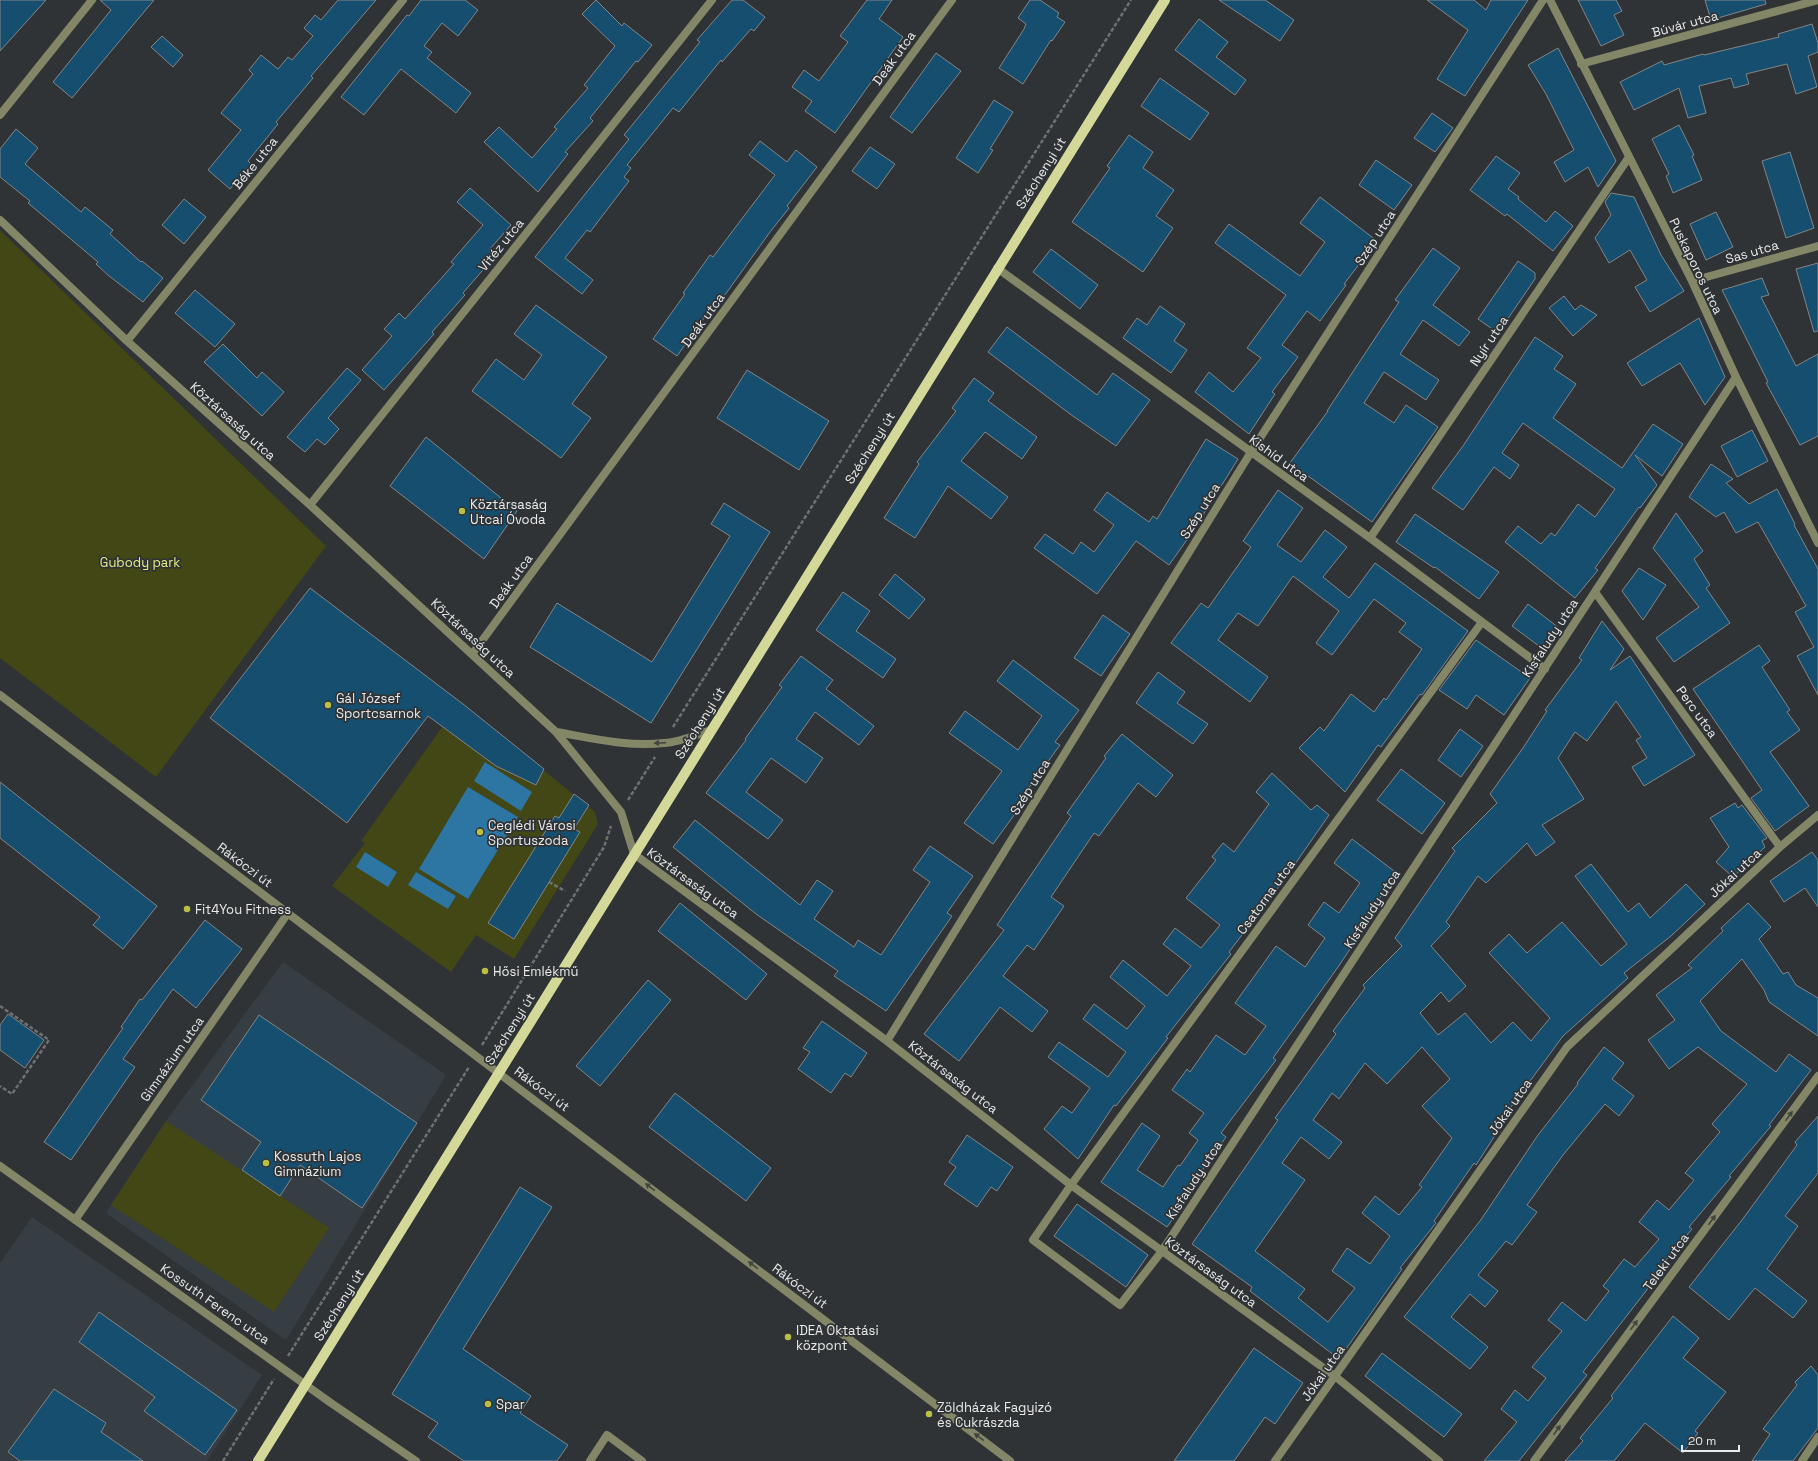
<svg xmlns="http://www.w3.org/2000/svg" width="1818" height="1461" viewBox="0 0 1818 1461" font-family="'Space Grotesk',sans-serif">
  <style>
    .built { fill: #363e43 }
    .green { fill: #434615 }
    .water { fill: #2d76a3 }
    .building { fill: #164e6f; stroke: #828587; fill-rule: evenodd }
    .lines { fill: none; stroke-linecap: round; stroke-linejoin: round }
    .path { stroke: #6e7072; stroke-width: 2.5; stroke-dasharray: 4 2; stroke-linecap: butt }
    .minor { stroke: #838667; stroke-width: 8 }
    .primary { stroke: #d4d999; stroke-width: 10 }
    .oneway { fill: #41443f }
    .poi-dot { fill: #bac046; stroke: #303335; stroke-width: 1.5 }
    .labels { text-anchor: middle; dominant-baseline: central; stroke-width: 3.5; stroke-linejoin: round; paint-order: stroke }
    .street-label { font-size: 13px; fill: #e8eaeb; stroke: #303335 }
    .poi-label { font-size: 13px; fill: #e8eaeb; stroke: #303335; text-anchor: start }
    .park-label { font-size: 13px; fill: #e4ec82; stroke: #303335 }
  </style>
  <rect width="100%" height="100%" fill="#303335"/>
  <path class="built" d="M283,962L446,1075L286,1340L106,1213L166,1121Z
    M32,1217L262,1375L207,1461H0V1263Z"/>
  <path class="green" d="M0,230L326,546L156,777L0,658Z
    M460,702L595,812L598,824L514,959L476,935L451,972L332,886L365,843L361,841Z
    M166,1121L329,1228L274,1312L111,1205Z"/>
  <path class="water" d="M485,762L532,792L521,811L474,781Z
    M468,787L518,817L468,899L419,869Z
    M365,852L397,872L388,887L356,867Z
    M416,872L456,896L448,909L408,885Z"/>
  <path class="building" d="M0,0H46L0,51Z
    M100,0H154L72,98L53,82L111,10Z
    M338,0H376L311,76L313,78L276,122L278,124L248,161L251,164L230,189L208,170L241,130L221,113L253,74L249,70L261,55L278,69L288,57L292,60L313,36L304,28L315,15L321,20Z
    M421,0H465L478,10L458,36L442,23L424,46L432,52L427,58L471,93L456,113L401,69L364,115L341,97L407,15L409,16Z
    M596,0L622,26L624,23L652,45L638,62L636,61L590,118L593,121L565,152L568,154L538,192L484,142L499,127L532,158L557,129L554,127L588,88L584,85L615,46L582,14Z
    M732,0H743L765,17L754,31L751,29L722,62L721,60L679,112L673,108L627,165L631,168L624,177L629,181L590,232L587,230L565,258L593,280L582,294L535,257L629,139L624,135L700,42L697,40Z
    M867,0H892L879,19L903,37L835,133L805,111L812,101L792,87L804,70L819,81L848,42L840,36Z
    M1030,0H1040L1059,13L1057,17L1065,22L1052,41L1051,40L1023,84L999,68L1024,29L1026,24L1018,18Z
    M1219,0H1265L1294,20L1280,41Z
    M1427,0H1474L1486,10L1491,0H1528L1465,96L1437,79L1468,30Z
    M1578,0H1616L1622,11L1614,15L1624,35L1601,46Z
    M1705,0H1765L1766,4L1711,20Z
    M1199,19L1228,42L1216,57L1246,80L1235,95L1175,50Z
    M1812,24L1818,43V52L1808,56L1817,87L1796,94L1787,64L1746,74L1749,84L1734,88L1731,78L1699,86L1706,113L1688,118L1679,88L1634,110L1620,82L1662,61L1664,65L1703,54L1704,55L1779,37L1778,34Z
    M162,36L183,55L173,67L151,47Z
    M1558,48L1616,161L1598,187L1588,167L1565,182L1554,162L1574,150L1546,94L1528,65Z
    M936,53L961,71L912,133L890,117Z
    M1160,78L1209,113L1190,140L1141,106Z
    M994,100L1013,112L990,149L993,150L978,173L956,158Z
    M1432,113L1453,128L1435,152L1414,138Z
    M1679,125L1694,155L1692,156L1702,180L1673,193L1666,176L1669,174L1652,139Z
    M16,129L38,148L25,164L81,212L85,207L113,230L110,234L141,262L142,261L163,278L143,302L109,276L96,264L98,262L28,203L30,201L0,177V149Z
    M1129,135L1153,152L1143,168L1174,190L1156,216L1173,228L1143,272L1072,222L1110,168L1107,166Z
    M760,141L787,162L796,150L817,167L787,206L789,208L770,232L712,313L709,311L677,356L653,339L685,294L683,293L710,255L713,257L775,175L749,155Z
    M870,147L895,164L877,189L852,171Z
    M1790,152L1814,228L1786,238L1762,161Z
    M1496,156L1520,173L1508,189L1519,197L1518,199L1546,222L1555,211L1573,226L1553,251L1507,214L1505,216L1470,190Z
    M1376,160L1412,185L1394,210L1359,185Z
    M470,188L511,225L489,250L495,256L463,293L465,295L432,332L434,334L384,390L362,370L392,336L384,329L399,313L405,319L454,264L451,262L483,225L457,202Z
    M1611,193L1634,197L1661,255L1684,291L1650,312L1635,287L1647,280L1630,250L1609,263L1595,238L1611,215L1605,202Z
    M1320,197L1377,241L1344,284L1346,285L1320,321L1307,311L1282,345L1298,357L1272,392L1275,394L1249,434L1195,392L1209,372L1233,392L1261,358L1247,348L1286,295L1215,243L1229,224L1300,276L1325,242L1300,223Z
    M184,199L206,217L184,244L162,225Z
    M1716,212L1733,247L1706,260L1690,224Z
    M1433,248L1460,268L1433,305L1470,332L1459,346L1423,320L1400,354L1439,380L1426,400L1384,372L1364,403L1394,423L1406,405L1438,427L1372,522L1290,463L1328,411H1327L1399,302L1395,300Z
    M1051,249L1098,285L1080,309L1033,272Z
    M1518,261L1535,273V279L1498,333L1478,319Z
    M1818,263V331L1814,332L1796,269Z
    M1762,278L1769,295L1761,297L1796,366L1818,354V436L1800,445L1766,383L1768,382L1722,290Z
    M195,290L235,324L215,347L175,313Z
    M1564,296L1575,310L1581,305L1597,315L1573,336L1549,308Z
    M536,305L607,357L572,404L591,418L561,458L472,391L496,359L524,380L542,355L514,334Z
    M1160,306L1185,324L1174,341L1187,350L1171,373L1123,338L1137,318L1147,325Z
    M1699,318L1725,377L1705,405L1680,363L1642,386L1627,363Z
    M1007,327L1097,395L1113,373L1150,400L1116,446L1070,414L988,352Z
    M1535,337L1563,356L1554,369L1576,384L1553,418L1622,468L1653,424L1683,444L1662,476L1635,455L1657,485L1640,508L1639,507L1595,568L1598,570L1575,598L1505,542L1518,526L1541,544L1551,533L1555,536L1578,504L1595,517L1615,489L1523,423L1502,453L1519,465L1510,479L1494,467L1463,510L1432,488L1463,446Z
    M223,344L257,378L262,372L284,392L262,416L204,362Z
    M347,368L361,380L328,418L339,429L325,445L317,439L305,452L287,437Z
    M747,370L829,421L799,470L717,418Z
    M974,378L994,393L988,401L1037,437L1022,459L985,432L961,461L1008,497L991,519L948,486L915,538L884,518L919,464L917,462L956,411L952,408Z
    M1752,430L1768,461L1737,477L1721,446Z
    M426,437L517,511L484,559L390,486Z
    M1206,439L1238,459L1191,534L1169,565L1136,541L1097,594L1034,548L1045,534L1073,554L1081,542L1094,552L1114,525L1094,510L1107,492L1149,522L1153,516L1157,519Z
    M1711,464L1733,479L1726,483L1749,504L1777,489L1795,524L1794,525L1818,569V695L1797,656L1814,647L1795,612L1806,606L1758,522L1736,533L1724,512L1716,517L1689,497Z
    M1278,490L1303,508L1277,545L1301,562L1325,530L1347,547L1323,577L1349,598L1375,563L1468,631L1422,695L1420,694L1381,747L1378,745L1345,792L1299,748L1320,727L1324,731L1351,694L1374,712L1384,698L1386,700L1422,649L1399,632L1406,623L1374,599L1332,655L1316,643L1339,611L1293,576L1258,626L1238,613L1218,640L1268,677L1250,702L1171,643L1201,603L1208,608L1251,547L1243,541Z
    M724,503L770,532L651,723L530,647L557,603L652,662L730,536L711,524Z
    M1676,513L1703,551L1694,559L1710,585L1706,588L1730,623L1674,662L1656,638L1699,607L1653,548Z
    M1415,514L1499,572L1479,599L1435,567L1434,568L1396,542Z
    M1639,568L1666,585L1643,620L1622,591Z
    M895,574L925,599L909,619L879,595Z
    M310,588L463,704L544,769L536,785L496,766L428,716L347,823L210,718Z
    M843,592L870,611L856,631L896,659L883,678L816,630Z
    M1528,604L1559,628L1543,649L1512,626Z
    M1103,615L1130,634L1101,676L1074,658Z
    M1602,621L1624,649L1610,670L1630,656L1695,755L1644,786L1632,767L1647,758L1636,740L1641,737L1616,701L1587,741L1575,732L1558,758L1584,799L1542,825L1555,842L1536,856L1527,843L1486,883L1478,876L1446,922L1450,926L1431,946L1466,986L1449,1002L1441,992L1420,1013L1438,1035L1465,1013L1491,1043L1513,1022L1531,1041L1550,1018L1489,953L1509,934L1527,953L1562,922L1601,966L1627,944L1575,876L1591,864L1628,912L1639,903L1650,918L1686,884L1705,904L1671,936L1624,973L1628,978L1563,1036L1511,1107L1512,1109L1476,1165L1474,1163L1434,1221L1436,1223L1400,1268L1402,1269L1339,1359L1250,1291L1252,1287L1192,1244L1278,1120L1275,1118L1336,1034L1333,1031L1365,988L1363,985L1402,946L1395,938L1455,851L1452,848L1497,803L1490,794L1523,748L1547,711L1545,710L1582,660L1579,658ZM1422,1047L1450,1079L1422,1106L1452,1138L1419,1185L1422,1187L1399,1215L1375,1196L1362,1213L1390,1236L1370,1264L1347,1248L1332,1271L1355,1288L1328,1322L1298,1298L1305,1289L1255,1251L1305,1180L1282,1163L1301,1137L1329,1159L1342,1142L1313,1120L1332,1093L1339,1099L1365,1063L1387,1084Z
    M1476,640L1530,678L1504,715L1476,695L1467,709L1439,690Z
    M1759,645L1770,661L1762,667L1790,710L1787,712L1800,730L1770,752L1809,806L1775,831L1751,798L1762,790L1693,689Z
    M801,656L833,680L826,689L874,726L859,745L815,712L796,739L823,758L806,783L771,758L746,792L783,820L768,839L706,793L746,740L745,739L782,687L779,685Z
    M1013,660L1079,710L1055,742L1060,745L1017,804L1020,807L993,844L964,823L1002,771L949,733L965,711L1018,750L1042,716L997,681Z
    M1158,672L1185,692L1177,703L1208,724L1193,744L1136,703Z
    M1460,729L1483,746L1461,777L1438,760Z
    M1122,734L1173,775L1156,797L1138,783L1099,836L1094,833L1051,897L1064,906L1034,950L1027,945L1003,976L1048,1011L1032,1032L1000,1007L959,1061L924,1034L1004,930L997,925L1071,816L1067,813L1106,758L1104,756Z
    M1401,769L1445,803L1422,834L1377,800Z
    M1272,773L1311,810L1317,805L1329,815L1286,877L1229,952L1231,954L1166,1037L1168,1038L1116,1106L1114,1105L1078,1159L1044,1129L1062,1106L1072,1113L1090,1088L1048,1057L1059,1042L1108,1077L1126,1052L1083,1019L1094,1004L1127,1029L1145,1006L1110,977L1123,960L1167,996L1191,966L1163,944L1175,928L1201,948L1220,925L1186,898L1216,860L1212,857L1223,843L1234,852L1269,804L1256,792Z
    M0,782L157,906L123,949L93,925L100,917L0,838Z
    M574,794L589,805L574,829L580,832L514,939L488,923L555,816L559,818Z
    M1735,803L1738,808L1742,805L1767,838L1762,841L1765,847L1733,877L1716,862L1729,847L1710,818Z
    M695,820L800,905L817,880L833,891L814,919L854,947L858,940L881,955L930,882L913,870L930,846L973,876L947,913L952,916L886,1011L834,976L838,971L756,914L673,847Z
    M1352,839L1398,874L1366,916L1370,919L1338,967L1273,1058L1276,1060L1221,1133L1226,1137L1197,1178L1200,1180L1167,1227L1101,1182L1142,1123L1160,1136L1137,1170L1163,1187L1178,1165L1180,1166L1198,1140L1189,1133L1204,1113L1172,1090L1187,1069L1190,1072L1216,1035L1245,1055L1266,1026L1235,1003L1276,946L1305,967L1325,938L1308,925L1324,902L1339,913L1360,883L1334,863Z
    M1812,852L1818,860V907L1805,888L1784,902L1770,881Z
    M680,903L767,974L746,1000L658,931Z
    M1748,903L1771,927L1759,939L1783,974L1788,972L1796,985L1818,998V1036L1769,1002L1764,990L1742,959L1700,1001L1721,1031L1776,1072L1789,1054L1811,1070L1769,1125L1771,1126L1729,1176L1731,1177L1689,1227L1692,1229L1650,1279L1653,1282L1583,1372L1587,1375L1519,1461H1484L1517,1422L1501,1409L1515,1390L1528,1401L1546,1378L1532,1367L1562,1331L1548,1320L1562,1302L1586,1321L1609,1291L1603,1286L1624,1259L1635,1267L1659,1239L1639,1222L1657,1200L1669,1210L1694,1180L1685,1173L1720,1132L1712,1124L1747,1084L1698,1047L1669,1069L1648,1040L1675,1020L1656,995L1692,968L1688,965L1723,931L1721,928Z
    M205,920L242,949L196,1008L173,989L123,1059L135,1067L71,1160L44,1142L123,1028L121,1027L140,999L142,1000Z
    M648,980L671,1000L600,1086L576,1066Z
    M8,1014L44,1040L25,1068L0,1050V1025Z
    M259,1015L417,1123L362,1208L300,1165L280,1196L242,1170L261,1142L201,1100Z
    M822,1021L867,1053L851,1077L845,1073L831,1093L798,1069L810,1052L803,1048Z
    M1604,1047L1624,1063L1612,1079L1634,1096L1619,1116L1605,1104L1563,1155L1527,1205L1537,1212L1512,1245L1506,1241L1478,1275L1498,1291L1485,1307L1470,1294L1451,1317L1488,1347L1470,1369L1404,1317L1480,1221L1538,1135L1578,1084L1577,1083Z
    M675,1093L771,1168L746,1201L649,1127Z
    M1818,1116V1173L1785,1216L1798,1226L1767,1269L1807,1301L1793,1318L1755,1288L1729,1320L1689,1287L1742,1220L1797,1145L1795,1142Z
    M967,1135L1013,1167L997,1191L991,1187L977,1207L944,1184L956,1167L949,1162Z
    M520,1187L552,1207L463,1349L531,1396L520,1413L568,1445L557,1461H464L428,1437L438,1423L392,1394Z
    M1077,1204L1148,1255L1126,1287L1054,1236Z
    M99,1312L237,1410L205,1455L144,1411L155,1397L79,1342Z
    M1673,1316L1699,1338L1683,1358L1726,1392L1695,1431L1698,1433L1683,1453L1645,1423L1614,1461H1565L1583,1441L1580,1438L1613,1398L1611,1396Z
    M1254,1348L1303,1383L1275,1424L1265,1417L1234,1461H1174Z
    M1382,1353L1462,1414L1444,1437L1365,1376Z
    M1811,1366L1818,1375V1428L1793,1461H1752L1770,1434L1763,1429L1797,1385L1795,1382Z
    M54,1389L106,1423L101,1432L143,1461H20L8,1452Z"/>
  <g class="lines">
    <path class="path" d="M673,727L1131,0
      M628,800L655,757
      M549,882L565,891
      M0,1006L49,1040L12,1094L0,1086
      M482,1045L604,847L611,826
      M288,1356L469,1067
      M223,1461L274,1379"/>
    <path class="minor" d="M1550,0L1692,281L1736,377L1818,543
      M1581,64L1818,0
      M0,115L92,0
      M0,220L127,341L310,505L556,732L621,812L634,854L887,1041L1071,1185L1336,1377L1439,1461
      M997,268L1370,538L1545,669
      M1692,281L1818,246
      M127,341L403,0
      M310,505L712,0
      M1370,538L1629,157
      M1595,592L1780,847
      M1482,622L1071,1185L1033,1240L1120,1305L1162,1251L1736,377
      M473,653L952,0
      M0,695L1010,1461
      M556,732C591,738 627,747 664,743C680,742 696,735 711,730
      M887,1041L1251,452L1543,0
      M0,1166L331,1403L416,1461
      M75,1220L288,913
      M590,1461L607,1435L642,1461
      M1275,1461L1567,1047L1780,847L1818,815
      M1534,1461L1818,1076
      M1802,1461L1818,1437"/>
    <path class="primary" d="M258,1461L1165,0"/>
  </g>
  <defs><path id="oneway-solid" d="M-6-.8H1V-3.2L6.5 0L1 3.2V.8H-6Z"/></defs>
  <g class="oneway">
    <use href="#oneway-solid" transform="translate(660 743) rotate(177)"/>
    <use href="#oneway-solid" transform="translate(1789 1116) rotate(-54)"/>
    <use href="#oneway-solid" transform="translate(650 1187) rotate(-143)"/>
    <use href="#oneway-solid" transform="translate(1712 1220) rotate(-54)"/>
    <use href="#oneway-solid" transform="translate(753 1265) rotate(-143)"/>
    <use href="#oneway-solid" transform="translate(1634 1325) rotate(-54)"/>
    <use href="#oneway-solid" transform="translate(1557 1430) rotate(-54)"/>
    <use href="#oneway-solid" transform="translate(979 1437) rotate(-143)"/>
  </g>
  <g class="poi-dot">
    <circle cx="462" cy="511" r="4"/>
    <circle cx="328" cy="705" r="4"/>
    <circle cx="480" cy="832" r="4"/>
    <circle cx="187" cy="909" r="4"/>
    <circle cx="485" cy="971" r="4"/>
    <circle cx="266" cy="1163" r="4"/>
    <circle cx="788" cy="1337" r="4"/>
    <circle cx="488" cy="1404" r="4"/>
    <circle cx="929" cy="1414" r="4"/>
  </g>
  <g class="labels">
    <g class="street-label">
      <text transform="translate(1685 24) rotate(-15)">Búvár utca</text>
      <text transform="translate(894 58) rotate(-54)">Deák utca</text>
      <text transform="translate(255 163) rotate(-51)">Béke utca</text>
      <text transform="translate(1041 173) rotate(-58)">Széchenyi út</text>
      <text transform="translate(1375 238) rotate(-57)">Szép utca</text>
      <text transform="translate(501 245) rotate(-51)">Vitéz utca</text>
      <text transform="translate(1752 252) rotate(-16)">Sas utca</text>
      <text transform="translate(1696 266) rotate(64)">Puskaporos utca</text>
      <text transform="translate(703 320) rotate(-54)">Deák utca</text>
      <text transform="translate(1489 341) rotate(-56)">Nyír utca</text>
      <text transform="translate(233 421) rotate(42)">Köztársaság utca</text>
      <text transform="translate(870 448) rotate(-58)">Széchenyi út</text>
      <text transform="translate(1279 458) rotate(36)">Kishíd utca</text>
      <text transform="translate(1200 511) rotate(-58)">Szép utca</text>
      <text transform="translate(511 581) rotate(-54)">Deák utca</text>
      <text transform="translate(473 638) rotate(43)">Köztársaság utca</text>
      <text transform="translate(1550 638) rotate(-57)">Kisfaludy utca</text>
      <text transform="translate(1697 712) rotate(54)">Perc utca</text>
      <text transform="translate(700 723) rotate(-58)">Széchenyi út</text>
      <text transform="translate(1030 787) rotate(-58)">Szép utca</text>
      <text transform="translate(245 865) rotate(37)">Rákóczi út</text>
      <text transform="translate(1735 873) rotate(-43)">Jókai utca</text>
      <text transform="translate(693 883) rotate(36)">Köztársaság utca</text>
      <text transform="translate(1266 897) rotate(-54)">Csatorna utca</text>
      <text transform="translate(1372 909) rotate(-57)">Kisfaludy utca</text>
      <text transform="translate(510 1029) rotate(-58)">Széchenyi út</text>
      <text transform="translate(172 1059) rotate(-55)">Gimnázium utca</text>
      <text transform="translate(953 1077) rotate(38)">Köztársaság utca</text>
      <text transform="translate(542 1089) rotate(37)">Rákóczi út</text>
      <text transform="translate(1510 1107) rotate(-55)">Jókai utca</text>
      <text transform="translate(1194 1180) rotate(-57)">Kisfaludy utca</text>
      <text transform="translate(1666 1262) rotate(-54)">Teleki utca</text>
      <text transform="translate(1211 1272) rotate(36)">Köztársaság utca</text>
      <text transform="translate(800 1286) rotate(37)">Rákóczi út</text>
      <text transform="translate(215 1304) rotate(35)">Kossuth Ferenc utca</text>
      <text transform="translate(339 1305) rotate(-58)">Széchenyi út</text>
      <text transform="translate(1323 1373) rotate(-55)">Jókai utca</text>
    </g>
    <g class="poi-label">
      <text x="470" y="504">Köztársaság<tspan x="470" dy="15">Utcai Óvoda</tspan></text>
      <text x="336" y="698">Gál József<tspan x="336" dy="15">Sportcsarnok</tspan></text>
      <text x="488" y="825">Ceglédi Városi<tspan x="488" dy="15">Sportuszoda</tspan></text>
      <text x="195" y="909">Fit4You Fitness</text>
      <text x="493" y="971">Hősi Emlékmű</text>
      <text x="274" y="1156">Kossuth Lajos<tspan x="274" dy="15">Gimnázium</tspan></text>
      <text x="796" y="1330">IDEA Oktatási<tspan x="796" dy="15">központ</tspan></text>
      <text x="496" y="1404">Spar</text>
      <text x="937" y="1407">Zöldházak Fagyizó<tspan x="937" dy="15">és Cukrászda</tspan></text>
    </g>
    <g class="park-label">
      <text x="140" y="562">Gubody park</text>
    </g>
  </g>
  <path d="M1682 1445v6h57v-6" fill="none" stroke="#e8eaeb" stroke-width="2"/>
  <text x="1688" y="1445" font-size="12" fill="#e8eaeb" stroke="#303335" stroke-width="3" paint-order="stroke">20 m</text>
</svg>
